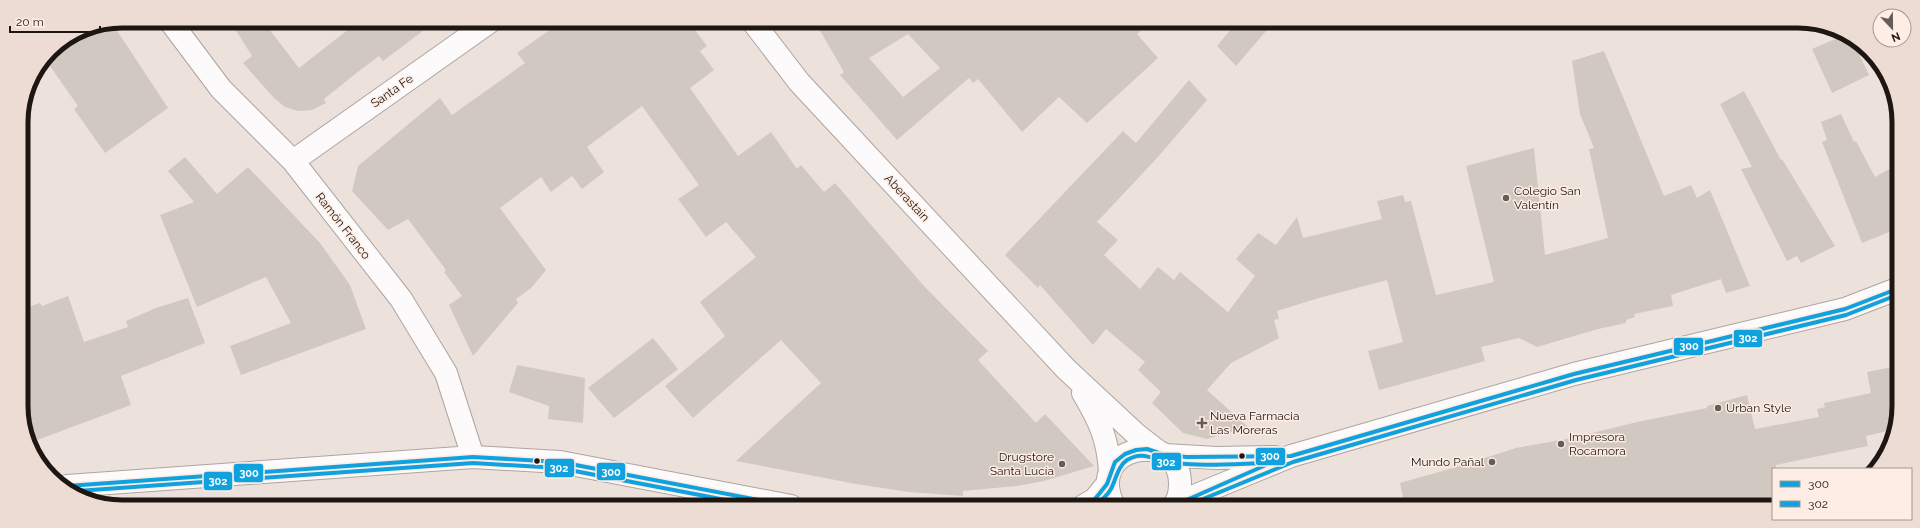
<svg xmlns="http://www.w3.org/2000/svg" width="1920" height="528" viewBox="0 0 1920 528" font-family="Raleway,sans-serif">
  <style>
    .building { fill: #d2c8c2; fill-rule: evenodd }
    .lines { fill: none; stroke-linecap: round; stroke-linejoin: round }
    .minor-casing { stroke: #aea4a0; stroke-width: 24 }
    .minor { stroke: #fcfafa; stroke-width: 22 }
    .bus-1-casing { stroke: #feede4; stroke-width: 7 }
    .bus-2-casing { stroke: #feede4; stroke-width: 7 }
    .bus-1 { stroke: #10a2de; stroke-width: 4 }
    .bus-2 { stroke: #10a2de; stroke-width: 4 }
    .poi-dot { fill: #665d59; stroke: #feede4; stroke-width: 1.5 }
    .bus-dot { fill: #1e1613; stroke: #feede4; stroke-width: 1.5 }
    .labels { text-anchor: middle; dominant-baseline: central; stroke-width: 3; stroke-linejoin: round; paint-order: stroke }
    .street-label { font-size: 12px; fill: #1e1613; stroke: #feede4 }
    .poi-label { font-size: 12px; fill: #1e1613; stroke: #feede4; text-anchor: start }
    .rim { fill: none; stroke: #1e1613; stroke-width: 5 }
    .line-badge { stroke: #feede4; stroke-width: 1.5 }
    .badge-label { font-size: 11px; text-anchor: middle; font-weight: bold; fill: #fff }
  </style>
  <rect width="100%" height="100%" fill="#ede1db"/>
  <path class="building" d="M230,21H263L299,68L359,21H436L383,61L379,56L359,71L324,99L326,103L312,110L298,111L285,107L274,98L243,63L252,56Z
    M561,22H689L707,46L700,51L714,70L690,88L738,156L771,132L797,169L801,165L824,192L835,183L923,285L988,351L978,360L1036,423L1045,414L1094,466L1044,481L1017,486L963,491V496L909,492L856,484L736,461L821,383L781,340L693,418L665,386L725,336L700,302L756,257L726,222L706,237L678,199L699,185L642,106L587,147L604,172L582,189L572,176L551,192L541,177L500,208L546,270L531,288L516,299L518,303L473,356L449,305L462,296L444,272L446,270L408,219L388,230L352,191L358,166L440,98L452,115L525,63L517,53Z
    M815,22H1150L1137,34L1158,58L1087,123L1059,97L1022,132L978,79L973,83L969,78L897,140L840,75L844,72ZM908,34L940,68L903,97L869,58Z
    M1237,22H1274L1236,66L1217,46Z
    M112,23L168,108L105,153L74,109L78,106L45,59L52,50L84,29Z
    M1842,36L1854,43L1869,75L1832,93L1812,49Z
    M1604,51L1664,196L1691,185L1697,198L1710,190L1750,286L1726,293L1721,279L1671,295L1673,306L1634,314L1635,317L1626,320V323L1598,329L1537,347L1519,338L1481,347L1485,361L1379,390L1368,351L1403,342L1387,280L1319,298L1277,311L1279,319L1274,320L1279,338L1231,363L1207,390L1248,427L1207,439L1183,433L1152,403L1161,392L1138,370L1145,362L1106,329L1093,345L1040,285L1038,288L1005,255L1123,131L1136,143L1189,80L1207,100L1157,158L1097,222L1118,240L1104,255L1140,289L1158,267L1174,280L1180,272L1228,312L1255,276L1236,259L1258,233L1276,245L1297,217L1303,238L1382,219L1377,201L1403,195L1405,202L1411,201L1436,295L1494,282L1466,166L1534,148L1545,255L1608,238L1589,149L1594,148L1580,114L1572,61Z
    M1744,91L1781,160L1782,159L1835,246L1801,263L1797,256L1787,261L1741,169L1752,167L1720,104Z
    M1841,114L1854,142L1856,141L1875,177L1897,165V229L1862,243L1822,142L1827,140L1821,122Z
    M185,157L217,194L248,167L320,243L350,285L366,329L241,375L230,346L291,323L266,277L197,307L160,215L194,202L168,171Z
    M68,296L84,342L128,327L126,321L156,308L188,298L205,343L121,376L131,405L32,442L23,426L22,309L40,303L42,306Z
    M653,338L678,369L614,418L588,388Z
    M517,365L585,378L583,423L548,419L549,406L509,392Z
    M1897,366V426L1896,429L1866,436L1868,446L1776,465V469H1773V507L1405,506L1400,483L1460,466L1516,448L1572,438L1637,422L1707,408V406L1747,395L1755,429L1819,417L1817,409L1825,407L1824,403L1871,393L1867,372Z"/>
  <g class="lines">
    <defs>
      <path id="minor" d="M170,21L221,89L293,161L401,299L446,373L473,457
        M753,22L799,82L1066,369L1137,435L1159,452
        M293,161L491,21
        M1083,393C1100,422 1108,439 1110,472
        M1165,455L1216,458L1275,457
        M67,486L473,457L560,462L791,506
        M1175,504L1291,456L1574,374L1845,309L1897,289
        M1083,506L1095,499L1107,484
        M1114,506C1083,444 1180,429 1180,483C1180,491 1179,500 1173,506"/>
    </defs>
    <use href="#minor" class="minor-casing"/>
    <use href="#minor" class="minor"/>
    <defs>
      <path id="bus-1" d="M67,486L473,457L560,462L790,506
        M1083,506L1095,499L1107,484L1115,462L1125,454L1136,450L1147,449L1165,455L1187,457L1291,456L1574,374L1845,309L1897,289
        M1173,506L1266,465"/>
      <path id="bus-2" d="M77,491L473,463L559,468L757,506
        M1094,506C1101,501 1107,496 1111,489C1116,479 1118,466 1127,460C1143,450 1153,460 1168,462C1200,467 1233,464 1265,463
        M1186,506L1293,462L1576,380L1846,315L1897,295"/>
    </defs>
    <use href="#bus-1" class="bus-1-casing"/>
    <use href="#bus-2" class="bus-2-casing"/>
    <use href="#bus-1" class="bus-1"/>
    <use href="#bus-2" class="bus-2"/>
  </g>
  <g class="poi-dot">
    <circle cx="1506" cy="198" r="4"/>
    <circle cx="1718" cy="408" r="4"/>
    <path d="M1200 417h4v4h4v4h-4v4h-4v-4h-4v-4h4z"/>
    <circle cx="1561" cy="444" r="4"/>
    <circle cx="1492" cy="462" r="4"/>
    <circle cx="1062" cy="464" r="4"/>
  </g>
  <g class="bus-dot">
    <circle cx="1242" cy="456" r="3.5"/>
    <circle cx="537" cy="461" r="3.5"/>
  </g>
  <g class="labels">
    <g class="street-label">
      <text transform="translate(392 91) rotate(-35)">Santa Fe</text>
      <text transform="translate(907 198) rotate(47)">Aberastain</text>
      <text transform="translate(343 226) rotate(52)">Ramón Franco</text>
    </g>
    <g class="poi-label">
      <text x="1514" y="191">Colegio San<tspan x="1514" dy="14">Valentín</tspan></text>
      <text x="1726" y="408">Urban Style</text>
      <text x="1210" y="416">Nueva Farmacia<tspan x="1210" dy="14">Las Moreras</tspan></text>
      <text x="1569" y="437">Impresora<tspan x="1569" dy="14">Rocamora</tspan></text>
      <text x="1054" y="457" text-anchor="end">Drugstore<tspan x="1054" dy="14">Santa Lucía</tspan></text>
      <text x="1484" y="462" text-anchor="end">Mundo Pañal</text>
    </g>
  </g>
  <path d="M0 0H1920V528H0ZM122 28H1798A94 94 0 0 1 1892 122V406A94 94 0 0 1 1798 500H122A94 94 0 0 1 28 406V122A94 94 0 0 1 122 28Z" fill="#ecdcd3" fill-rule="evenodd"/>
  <path class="rim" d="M122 28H1798A94 94 0 0 1 1892 122V406A94 94 0 0 1 1798 500H122A94 94 0 0 1 28 406V122A94 94 0 0 1 122 28Z"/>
  <g class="line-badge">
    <rect x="1733" y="329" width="30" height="19" rx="4" fill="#10a2de"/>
    <rect x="1673" y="337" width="31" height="19" rx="4" fill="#10a2de"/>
    <rect x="1255" y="447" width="31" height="19" rx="4" fill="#10a2de"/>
    <rect x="1151" y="452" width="31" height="19" rx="4" fill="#10a2de"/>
    <rect x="544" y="458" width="31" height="20" rx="4" fill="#10a2de"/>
    <rect x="596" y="462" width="30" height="19" rx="4" fill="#10a2de"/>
    <rect x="233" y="463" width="31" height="20" rx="4" fill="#10a2de"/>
    <rect x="203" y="471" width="30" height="20" rx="4" fill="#10a2de"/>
  </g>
  <g class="badge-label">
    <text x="1748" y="342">302</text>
    <text x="1689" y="350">300</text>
    <text x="1270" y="460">300</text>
    <text x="1166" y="466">302</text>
    <text x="559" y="472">302</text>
    <text x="611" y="476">300</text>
    <text x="249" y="477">300</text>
    <text x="218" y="485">302</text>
  </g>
  <rect x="1772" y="468" width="140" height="52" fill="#feede4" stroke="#a49790"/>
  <rect x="1780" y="481" width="20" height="6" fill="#10a2de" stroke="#a49790"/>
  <text x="1808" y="488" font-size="12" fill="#1e1613">300</text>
  <rect x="1780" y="501" width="20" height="6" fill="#10a2de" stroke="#a49790"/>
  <text x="1808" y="508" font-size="12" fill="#1e1613">302</text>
  <g transform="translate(1892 28) rotate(158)"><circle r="19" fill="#feede4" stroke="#a49790"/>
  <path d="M0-3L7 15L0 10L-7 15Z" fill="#665d59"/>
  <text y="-6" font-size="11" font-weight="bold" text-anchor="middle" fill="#1e1613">N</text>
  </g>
  <path d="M10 26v6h90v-6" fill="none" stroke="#1e1613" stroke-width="2"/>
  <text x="16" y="26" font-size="12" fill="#1e1613" stroke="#feede4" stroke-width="3" paint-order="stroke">20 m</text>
</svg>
